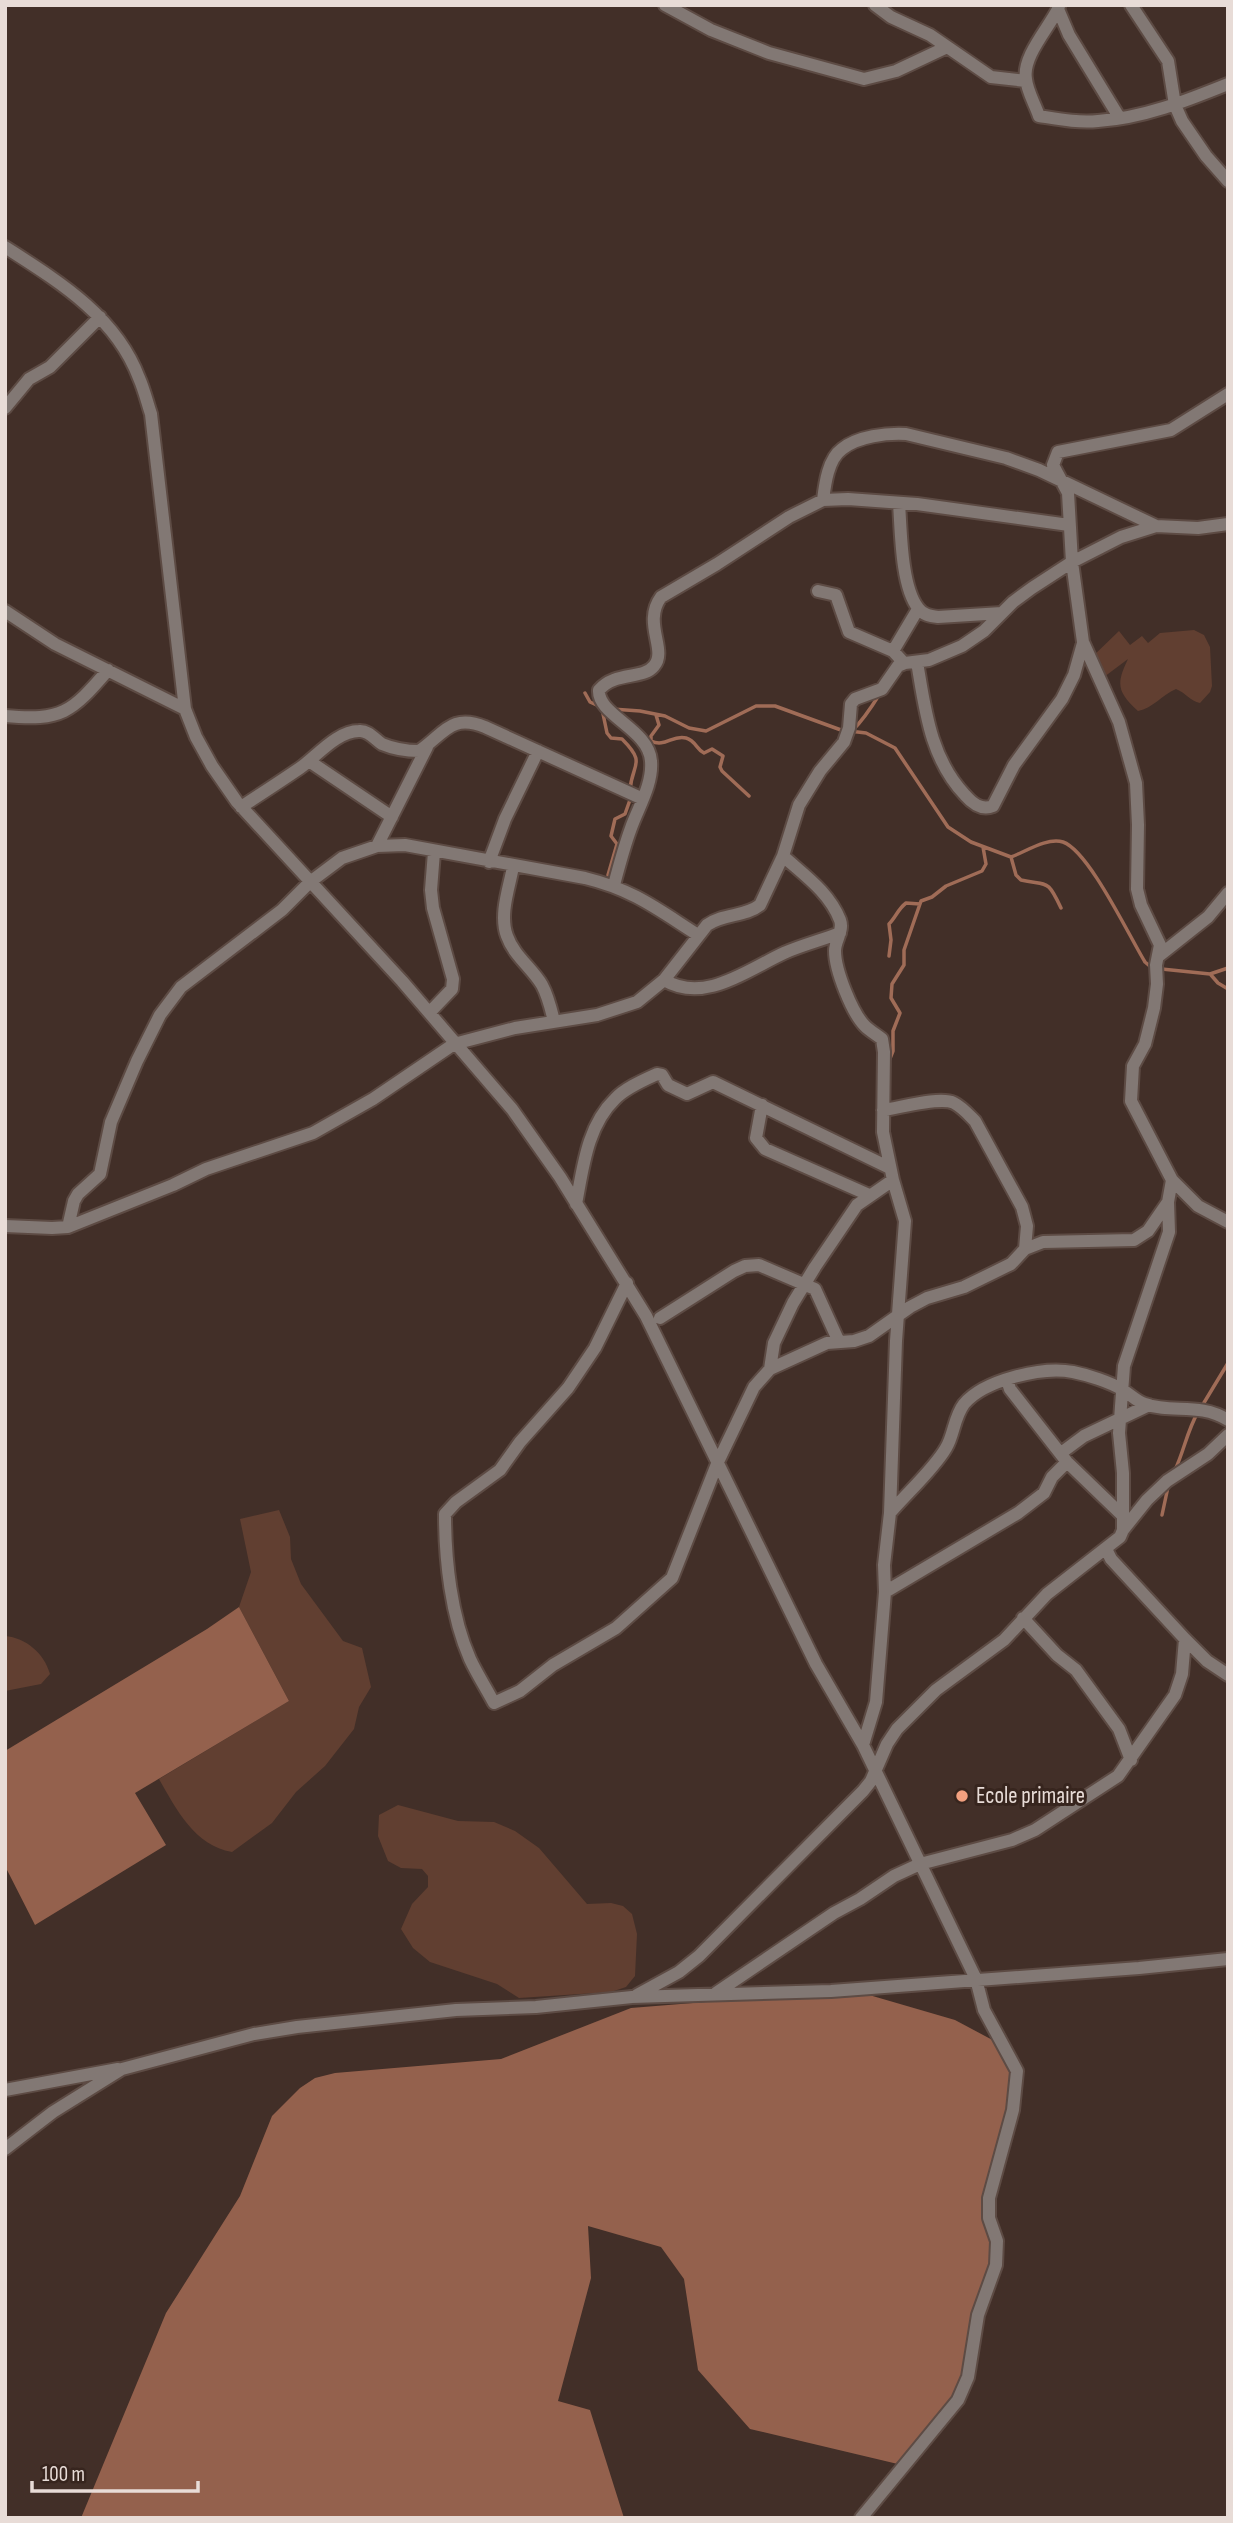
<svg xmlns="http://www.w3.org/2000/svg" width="1233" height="2523" viewBox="0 0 1233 2523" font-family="'Sofia Sans Condensed',sans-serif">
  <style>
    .green { fill: #613f31 }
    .forest { fill: #94614d }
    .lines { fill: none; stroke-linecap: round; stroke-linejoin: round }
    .stream { stroke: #a06c57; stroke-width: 3.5 }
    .minor-casing { stroke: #5d4b44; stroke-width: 16 }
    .minor { stroke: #827874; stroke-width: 12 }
    .poi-dot { fill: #f2a07f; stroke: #37251e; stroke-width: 2.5 }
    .labels { text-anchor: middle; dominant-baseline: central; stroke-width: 6; stroke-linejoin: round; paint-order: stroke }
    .poi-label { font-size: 23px; fill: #e8dcd7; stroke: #37251e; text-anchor: start }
  </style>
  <rect width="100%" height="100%" fill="#422f28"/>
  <path class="green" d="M1194,630L1204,635L1210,647L1212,686L1210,692L1200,703C1190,701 1186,693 1176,689C1162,695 1153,708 1138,711C1117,692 1116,684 1128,659L1100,680L1091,658L1119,631L1130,645L1142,636L1148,643L1160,633Z
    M279,1510L290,1537L291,1559L301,1584L343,1641L362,1648L371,1687L359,1707L354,1729L325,1766L296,1792L272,1823L232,1852C195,1846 176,1809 159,1779L289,1701L239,1607L251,1572L240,1519Z
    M5,1636C26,1638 44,1653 50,1674L41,1684L5,1691Z
    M398,1805L458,1821L494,1822L515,1831L539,1848L587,1904L611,1903L623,1906L632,1914L637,1934L635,1976L626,1987L611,1992L519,1998L497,1984L430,1962L413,1948L401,1929L412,1904L428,1887V1876L422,1869L401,1868L388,1861L378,1836L379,1815Z"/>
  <path class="forest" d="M239,1607L289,1701L135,1793L166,1845L35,1925L5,1866V1751L207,1629Z
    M852,1990L955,2020L1000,2044L1014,2072L1010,2111L986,2199L994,2243L993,2266L957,2400L902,2465L750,2429L698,2370L684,2279L661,2247L588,2226L591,2278L558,2401L590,2410L624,2518H81L166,2313L240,2196L272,2116L300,2088L315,2078L335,2073L501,2059L631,2008Z"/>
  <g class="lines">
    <path class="stream" d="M585,693L590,702L601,707
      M602,709L607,733L611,738L622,739C647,764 632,763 630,790
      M612,709L640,711L665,716L689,728L706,731L756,706H775L841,730L866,733L895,748L948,827L971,842L1011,857C1025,852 1047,837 1063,842C1089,851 1129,936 1145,962L1152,968L1210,974L1228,968
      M656,715L659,725L651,736V741C665,748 673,734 686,738C696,741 696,749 704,753L712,749L723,756L720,767L722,771L749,796
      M852,731C863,720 871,708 879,695
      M1011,857L1016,875L1021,880C1048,886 1047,878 1061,908
      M608,875L617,844L611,836L615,819L625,814L631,797
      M889,956L891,940L889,924C896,917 898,909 906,903L920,904
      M1211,975L1218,983L1228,989
      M889,1061L893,1051V1031L900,1013L891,998L892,984L904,965V950L921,901L932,897L946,886L982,871L986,864L983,847
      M1202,1406L1228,1363
      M1175,1470C1184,1451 1187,1431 1198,1412
      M1162,1515L1168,1487"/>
    <defs>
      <path id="minor" d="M665,5L711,30L769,53L864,79L896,71L947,47
        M875,5L891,17L930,35L991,77L1026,81
        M1131,5L1168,61L1175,105L1182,121L1206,156L1228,181
        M1059,6L1058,9L1069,35L1119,117
        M1058,9C1048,29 1022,57 1026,79C1027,91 1035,104 1039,116C1058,119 1078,123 1098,121C1143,118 1186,101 1228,84
        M5,247C58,281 116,316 139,378C144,389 147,402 151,414L185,709L196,737L212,766L237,802L402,981L512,1109L560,1177L646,1316L816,1664L863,1745L976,1979L984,2010L1017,2071L1013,2110L989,2198V2218L997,2241L996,2265L978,2315L968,2377L958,2400L861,2518
        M5,408L29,379L50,367L100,317
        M823,500C825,484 828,459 842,449C858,436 887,433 906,434L1006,458L1039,470L1156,526L1198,528L1228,524
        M899,503C901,531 901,586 918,608C923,615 930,616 938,617L1002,613
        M1156,526L1121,537L1072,562L1083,642L1119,722L1136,783L1138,825L1137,889L1141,905L1160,945L1156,965L1157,984L1154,1008L1145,1044L1133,1066L1131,1101L1172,1180L1198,1206L1228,1222
        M818,591L836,595L849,632L893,651L904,663
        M5,611L55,644L185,709
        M893,651L918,609
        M917,662C925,709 930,758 965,795C972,803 981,811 993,806L1014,765L1062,699L1074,675L1083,643
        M5,716C62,721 71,713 108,670
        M309,761L392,817
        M241,807C261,794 281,781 300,768C317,756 337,731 359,731C369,730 375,740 382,744C394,749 407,751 419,751C444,734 451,713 485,727L643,799
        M377,846L427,747
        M783,856C804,875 829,892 840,920C844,931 835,940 835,951C835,970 852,1013 865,1026C870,1031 877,1035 882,1039L884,1052L883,1132L893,1180L905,1221L896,1341L890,1513L884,1565L885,1592L876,1702L863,1745
        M489,862L505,819L538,751
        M513,867C509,888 499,915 507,936C514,956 532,968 542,985C548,996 551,1009 554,1021
        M614,885C619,866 624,847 631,828C638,808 653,784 651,761C649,729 597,715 599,690C615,671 643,680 654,666C668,650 642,623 661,597L717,564L789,517L823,500L848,499L917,504L1069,525
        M1160,955L1208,917L1228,893
        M664,980C705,1004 747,970 784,953C802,945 822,940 840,933
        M430,1012L452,989L453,979L433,908L431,890L434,852
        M762,1105L756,1138L765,1149L869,1195
        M576,1204C583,1168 587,1126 615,1099C625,1088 644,1080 657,1074L662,1075L668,1085L687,1094L713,1082L890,1168
        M5,1226L52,1228L68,1227L173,1185L206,1169L313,1133L373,1099L454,1044L515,1028L597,1015L637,1002L664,980L707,925C724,913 745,917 760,905L783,856L799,805L820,771L844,742L849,728L851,704L855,699L882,689L898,666L905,663L929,660L962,646L984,631L1013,602L1032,588L1072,562L1068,493L1053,465L1058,452L1171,430L1228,394
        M68,1227L74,1201L78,1194L100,1174L111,1122L137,1061L160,1015L181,987L282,910L310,882L342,858L377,846L405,845L585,878C634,890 657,909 698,935
        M1025,1249L1043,1242L1134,1240L1148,1231L1168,1202
        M627,1283L595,1348L568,1388L520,1442L500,1470L456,1502L445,1514C445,1560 451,1616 470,1659C477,1674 486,1688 494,1703L520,1691L553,1665L616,1628L672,1578L717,1464L754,1387L770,1369L827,1343L854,1341L869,1336L910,1307L927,1298L964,1287L1011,1264L1025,1249L1027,1226L1022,1207L975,1121C968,1114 962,1107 954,1103C940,1096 899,1108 883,1110
        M660,1318L734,1271L745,1266L759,1265L815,1289L839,1342
        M770,1369L774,1343L793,1303L815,1267L857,1205L893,1180
        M1007,1380L1010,1389L1067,1462L1122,1515
        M1061,1453L1084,1436L1149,1405
        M890,1513C906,1494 934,1469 946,1448C954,1435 954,1417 964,1404C984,1380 1043,1366 1073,1372C1088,1375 1110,1382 1123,1390C1131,1395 1136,1401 1145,1404C1172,1414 1199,1402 1228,1420
        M1123,1530L1147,1500L1167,1481L1208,1454L1228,1435
        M1106,1549L1111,1559L1185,1639L1207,1661L1228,1675
        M885,1592L1018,1513L1044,1493L1052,1477L1067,1462
        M1023,1618L1057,1655L1076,1670L1119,1729L1131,1760
        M716,1993L834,1913L860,1899L894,1876L920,1864L1012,1840L1035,1830L1118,1776L1175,1695L1182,1674L1185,1639
        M637,1995L679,1972L699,1956L863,1791L871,1781L887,1744L897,1729L936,1690L1004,1640L1047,1594L1120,1537L1123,1530V1473L1119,1433L1124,1366L1169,1232L1168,1202L1172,1180
        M5,2090L118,2069
        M5,2149L53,2112L122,2069L254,2034L297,2027L456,2010L536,2007L632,1997L831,1991L1139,1968L1228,1959"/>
    </defs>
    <use href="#minor" class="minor-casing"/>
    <use href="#minor" class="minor"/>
  </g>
  <circle class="poi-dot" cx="962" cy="1796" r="7"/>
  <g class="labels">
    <g class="poi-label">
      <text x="976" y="1796">Ecole primaire</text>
    </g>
  </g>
  <rect width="1233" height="2523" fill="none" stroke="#e8dcd7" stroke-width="14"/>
  <path d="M32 2481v10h166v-10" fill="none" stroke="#e8dcd7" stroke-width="3.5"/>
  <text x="42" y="2481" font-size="21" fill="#e8dcd7" stroke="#37251e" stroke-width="5" paint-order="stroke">100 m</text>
</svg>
